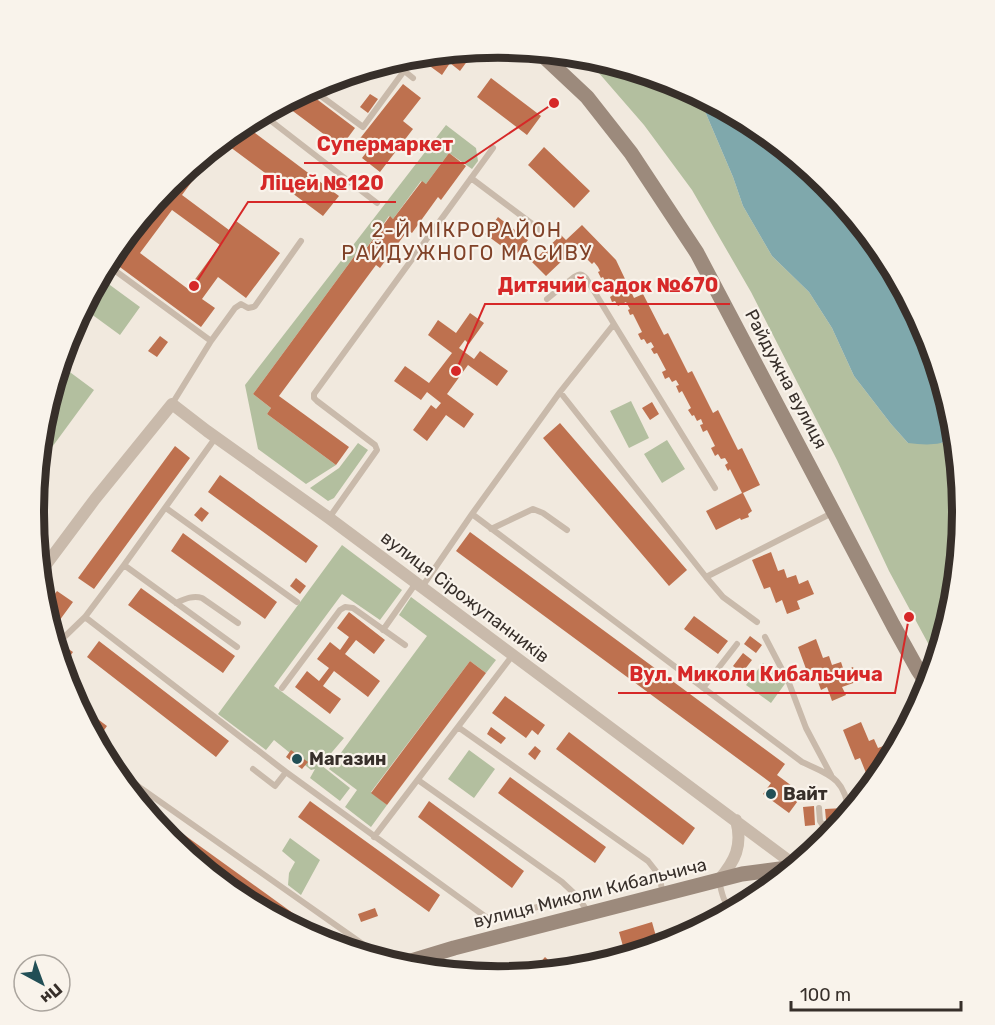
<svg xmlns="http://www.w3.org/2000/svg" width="995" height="1025" viewBox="0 0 995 1025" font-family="Rubik,sans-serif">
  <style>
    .green { fill: #b3bf9f }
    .water { fill: #7fa8ac }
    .building { fill: #be714f; fill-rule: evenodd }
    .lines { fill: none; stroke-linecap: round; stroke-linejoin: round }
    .lane { stroke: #c9baab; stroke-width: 6 }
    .street { stroke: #c9baab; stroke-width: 12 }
    .secondary { stroke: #9c8a7c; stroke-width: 15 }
    .poi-dot { fill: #224f56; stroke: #f9f3eb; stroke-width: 2 }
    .labels { text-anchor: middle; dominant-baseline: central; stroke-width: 4.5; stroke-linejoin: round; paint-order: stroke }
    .street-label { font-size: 18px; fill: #372f2a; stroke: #f9f3eb }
    .poi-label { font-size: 18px; font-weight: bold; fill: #372f2a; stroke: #f9f3eb; text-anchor: start }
    .neighbourhood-label { font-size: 20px; letter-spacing: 1.5px; fill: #804228; stroke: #f9f3eb }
    .rim { fill: none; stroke: #372f2a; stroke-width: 8 }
    .leader { fill: none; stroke: #d62828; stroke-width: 2 }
    .callout-dot { fill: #d62828; stroke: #f9f3eb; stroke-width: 2 }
    .callout-label { font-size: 20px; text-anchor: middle; font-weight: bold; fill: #d62828; stroke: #f9f3eb; stroke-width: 4.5; stroke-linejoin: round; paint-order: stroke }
  </style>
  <rect width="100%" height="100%" fill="#f1e9de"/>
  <path class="green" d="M585,57L676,83L703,98L704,109L733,177L743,206L772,256L809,292L832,328L854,376L891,424L908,443H946L955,438L962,513L953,603L936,658L889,571L837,460L751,292L692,190L644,125Z
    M446,125L476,148L478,161L472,169L449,153L426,184L421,181L393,219L389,216L363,253L359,250L253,394L271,408L267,414L336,465L306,484L258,449L245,385Z
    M99,277L140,307L120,335L83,308Z
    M59,364L94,390L47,454L39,449L42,422Z
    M631,401L649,438L629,448L610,411Z
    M667,440L685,469L662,483L644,454Z
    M358,443L368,450L334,498L328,501L310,488L339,468Z
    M342,545L402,590L380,620L342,594L274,686L344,738L321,765L350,788L340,801L310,778L315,769L311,770L274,740L266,750L218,714Z
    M411,597L496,660L486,673L470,661L371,792L387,805L371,827L345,807L357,790L329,769L427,636L399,615Z
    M763,663L787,681L771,703L746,685Z
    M469,750L495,769L474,798L448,779Z
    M290,838L320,860L301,895L288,885L289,873L295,862L282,851Z"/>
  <path class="water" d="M703,98L756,126L826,184L884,255L927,335L953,422L955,438C939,446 925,445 908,443L891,424L854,376L832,328L809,292L772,256L743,206L733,177L704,109Z"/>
  <path class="building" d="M464,51L471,56L460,71L450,63L442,75L416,56Z
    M491,78L541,116L527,135L477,97Z
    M403,84L421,98L403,121L413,129L380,172L362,158L369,149L358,141Z
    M306,91L355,128L341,147L282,103Z
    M370,94L378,99L368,113L360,107Z
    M243,124L339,196L323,216L222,141Z
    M544,147L590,191L574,208L528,165Z
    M449,153L466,166L441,200L438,197L412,233L408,230L380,268L376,265L279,396L349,447L336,465L267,414L271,408L253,394L359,250L363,253L390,216L393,219L422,181L426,184Z
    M191,166L199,172L182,195L229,230L236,221L280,253L246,298L218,277L202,299L215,308L201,327L109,259L111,254L169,184ZM172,210L220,245L188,289L140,253Z
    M498,217L528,240L515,256L485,234Z
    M582,225L616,260L634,298L643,294L664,335L668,333L688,373L692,371L713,413L718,410L738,450L742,448L760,485L743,493L752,511L748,514L749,517L741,520L740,518L716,530L706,511L742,493L730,469L728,471L725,465L728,463L725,458L721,459L718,454L715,456L711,448L715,446L707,430L703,432L700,425L703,424L701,419L697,421L694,415L692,416L688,410L691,408L682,391L679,393L676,386L679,385L676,380L672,382L669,377L665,379L662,372L666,370L657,353L654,354L651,349L654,347L651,342L647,344L644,339L641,340L638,334L642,332L633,314L630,315L628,310L630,309L626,302L618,306L615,301L612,302L610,297L613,295L603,277L601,278L598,272L600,271L598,267L594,262L592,264L587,259L588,258L576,245L570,252L572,255L567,260L565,258L546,276L532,262L561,235L566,240Z
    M470,313L484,323L469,344L465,340L459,348L474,359L480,351L508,371L497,386L468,365L447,394L474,414L464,428L446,415L427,441L413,430L431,405L436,409L441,403L427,392L421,400L394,381L405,366L429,383L452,353L428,335L438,320L456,333Z
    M160,336L168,342L157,357L148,351Z
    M652,402L659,414L650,420L642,408Z
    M560,423L687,570L669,586L543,438Z
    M175,446L190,458L94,589L78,578Z
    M220,475L318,546L306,563L208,492Z
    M201,507L209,513L202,522L194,515Z
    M470,532L785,764L777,775L803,794L789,813L763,794L771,783L456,551Z
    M183,533L277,602L265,619L171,551Z
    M771,552L778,571L784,569L787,578L796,575L799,584L808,580L814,594L797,601L800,609L787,614L782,600L776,603L770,587L764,589L752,560Z
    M296,578L306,586L300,594L290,586Z
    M141,588L235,656L223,673L128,605Z
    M57,591L73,602L51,632L44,609Z
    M349,612L385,640L374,654L356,640L345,654L380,681L368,697L334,671L323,686L341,699L330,714L295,687L307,671L319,681L329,668L317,659L330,642L340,650L349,637L337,628Z
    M694,616L728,641L718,654L684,629Z
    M750,636L762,645L756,653L744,644Z
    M816,639L823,658L829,656L832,665L841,662L844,671L853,667L859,681L842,687L846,695L832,701L827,687L821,690L815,674L809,677L798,647Z
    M99,641L229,741L216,757L87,657Z
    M67,648L73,652L62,668L59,659Z
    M743,653L752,660L742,673L733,666Z
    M470,661L486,673L387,805L371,793Z
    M505,696L545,725L538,735L532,730L526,738L492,713Z
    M95,717L107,726L102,733L90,724Z
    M861,722L869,741L874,739L878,748L886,745L889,754L893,752L884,771L876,780L872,770L866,773L860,758L855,760L843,730Z
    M491,727L506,738L501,744L487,734Z
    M569,732L695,828L683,845L556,749Z
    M535,746L541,751L535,760L528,754Z
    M291,750L308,762L302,769L286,757Z
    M510,777L606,847L595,863L498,793Z
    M310,801L440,895L429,912L298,817Z
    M429,801L524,871L512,888L418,817Z
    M814,806L815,825L805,826L803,807Z
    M844,808V818L826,820L825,809Z
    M165,821L326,937L322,942L239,899L169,841L159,829Z
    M375,908L378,916L361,922L358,914Z
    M652,922L659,947L626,957L619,932Z
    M545,957L560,971L530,974Z"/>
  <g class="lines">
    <path class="lane" d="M392,61L413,78
      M310,88L363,127L404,71
      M318,95L329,81
      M262,114L377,203
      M471,178L543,232
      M106,264L211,341
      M547,299L574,277C579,274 581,273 586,278L614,324
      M560,392L706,577L723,597L757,622
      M172,404L211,341L235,308L241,304L248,308L253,307L255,306L301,241
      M166,508L297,602
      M472,514L802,762C830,775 845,778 849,813
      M329,518L377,450L375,445L317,401L314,398V394L493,148
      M491,529L533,509L543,513L567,530
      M124,565L237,647
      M706,577L834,512
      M422,587L472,514L560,392L614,324L715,488
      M176,603C185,599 193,595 202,598L238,623
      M85,617L286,772L490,920L577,896
      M383,630L416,583
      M765,637L789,683L806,728L831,775
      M55,646L85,617L124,565L216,437
      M282,688L340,610L345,607L353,608L405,645
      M703,688L737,644
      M458,727L648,861L659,875L663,894
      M106,761L142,789L374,952L376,959
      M253,769L275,786L286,772
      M418,780L562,882L577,896L588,912
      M135,799L142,789
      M819,808L820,821L822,824H840
      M374,837L512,656
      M719,881C722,893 723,902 732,911"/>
    <path class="street" d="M39,574L95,499L172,404L207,431L329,518L796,866
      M719,880C735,861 743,846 736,820"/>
    <path class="secondary" d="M539,52L587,97L631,153L697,253L893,625L918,670L928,685
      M398,965L454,948L742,874L795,867"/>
  </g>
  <g class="poi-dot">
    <circle cx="297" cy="759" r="6"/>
    <circle cx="771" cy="794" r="6"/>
  </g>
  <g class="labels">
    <g class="street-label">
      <text transform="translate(786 379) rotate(62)">Райдужна вулиця</text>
      <text transform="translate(465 597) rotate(37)">вулиця Сірожупанників</text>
      <text transform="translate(590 893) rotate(-14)">вулиця Миколи Кибальчича</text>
    </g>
    <g class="poi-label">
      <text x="309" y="759">Магазин</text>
      <text x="783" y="794">Вайт</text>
    </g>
    <g class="neighbourhood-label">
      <text x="467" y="230">2-Й МІКРОРАЙОН<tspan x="467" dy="23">РАЙДУЖНОГО МАСИВУ</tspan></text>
    </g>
  </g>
  <path d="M0 0H995V1025H0ZM44 512a454 454 0 1 1 908 0a454 454 0 1 1-908 0Z" fill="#f9f3eb" fill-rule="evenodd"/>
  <path class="rim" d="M44 512a454 454 0 1 1 908 0a454 454 0 1 1-908 0Z"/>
  <path class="leader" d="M554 103L465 163H304M194 286L248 202H396M456 371L485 304H730M909 617L895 693H618"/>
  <g class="callout-dot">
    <circle cx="554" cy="103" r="6"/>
    <circle cx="194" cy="286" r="6"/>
    <circle cx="456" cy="371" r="6"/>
    <circle cx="909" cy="617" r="6"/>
  </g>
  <g class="callout-label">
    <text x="385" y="151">Супермаркет</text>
    <text x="322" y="190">Ліцей №120</text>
    <text x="608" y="292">Дитячий садок №670</text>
    <text x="756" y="681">Вул. Миколи Кибальчича</text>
  </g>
  <g transform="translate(42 983) rotate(139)"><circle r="28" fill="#f9f3eb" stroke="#aba59e" stroke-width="1.5"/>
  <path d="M0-4.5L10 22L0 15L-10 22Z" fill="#224f56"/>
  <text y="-9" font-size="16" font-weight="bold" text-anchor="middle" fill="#372f2a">Пн</text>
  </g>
  <path d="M791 1001v9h170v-9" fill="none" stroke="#372f2a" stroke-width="3"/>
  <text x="800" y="1001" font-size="18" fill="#372f2a" stroke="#f9f3eb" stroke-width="4.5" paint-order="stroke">100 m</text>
</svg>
